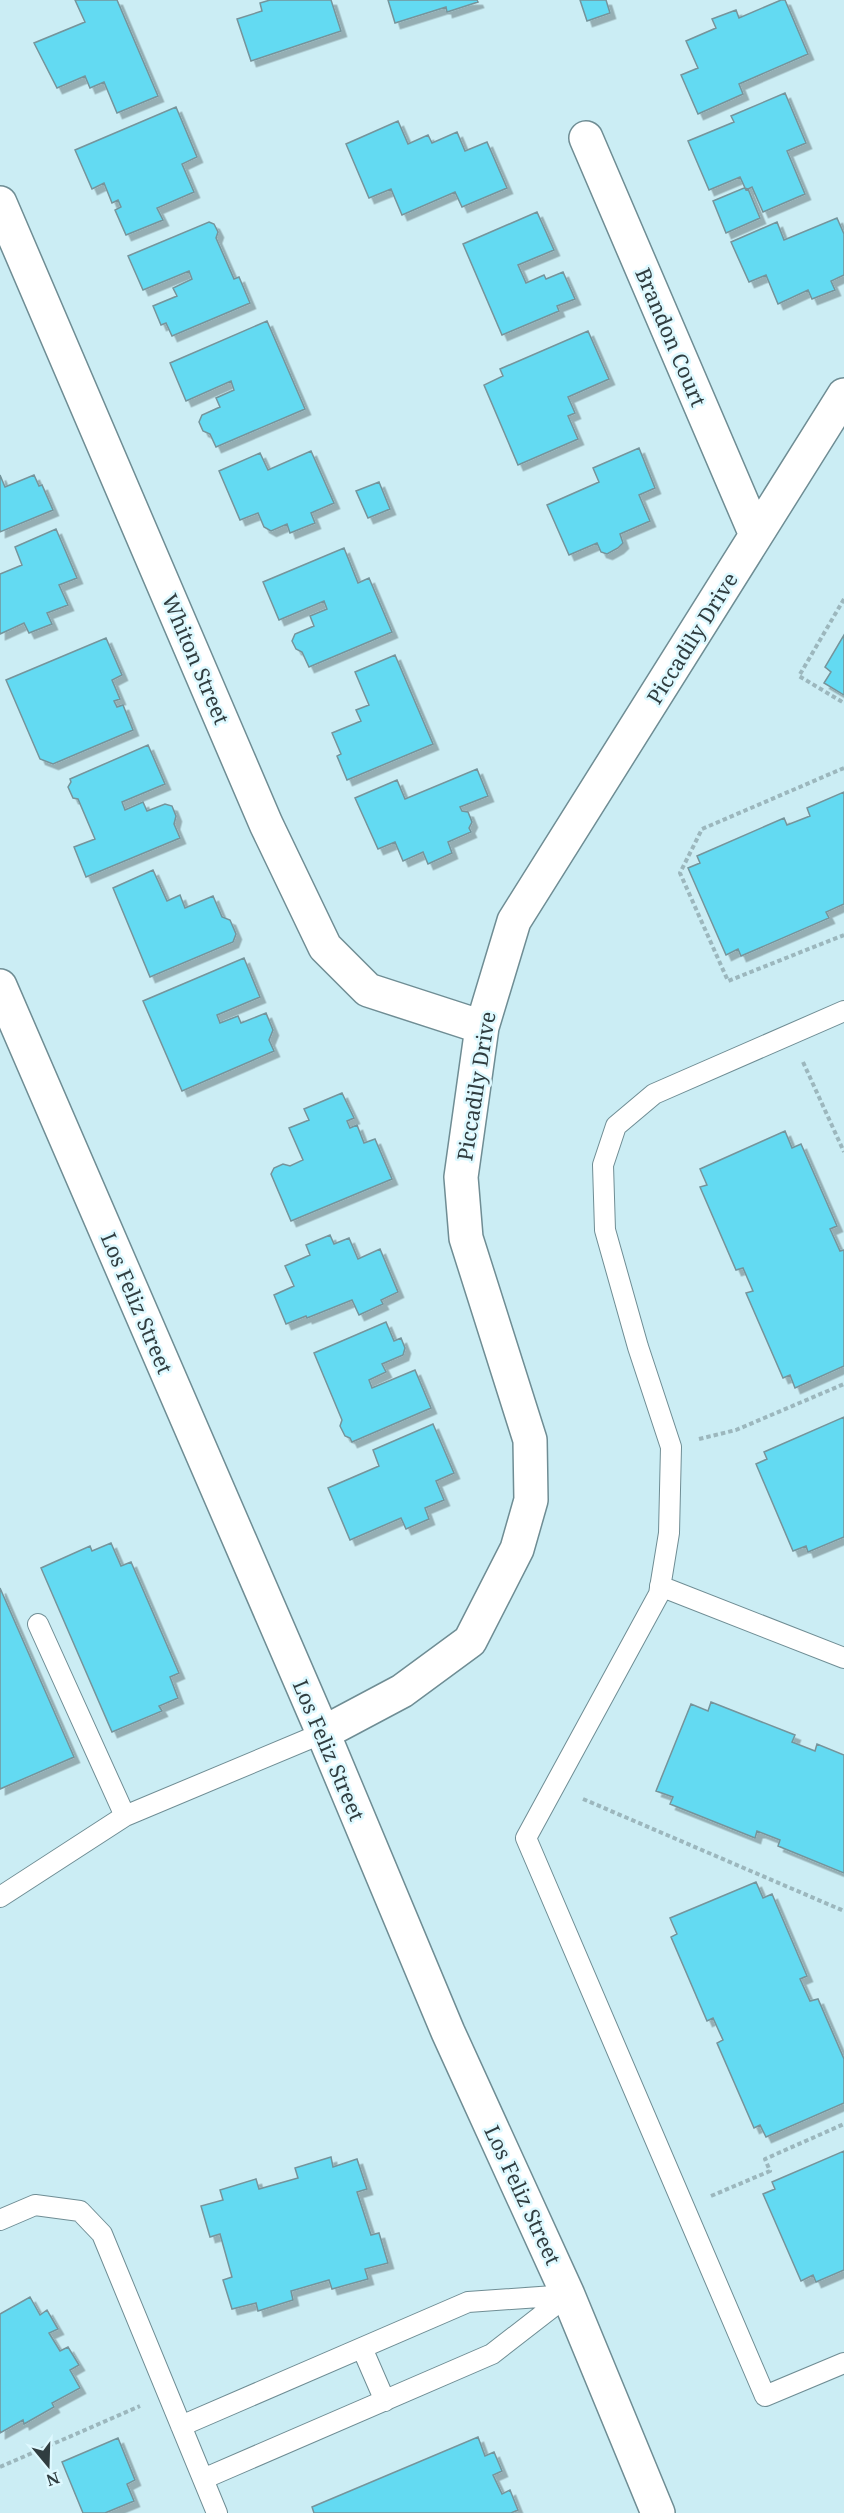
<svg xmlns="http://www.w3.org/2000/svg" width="844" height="2513" viewBox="0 0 844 2513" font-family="'Noto Serif',serif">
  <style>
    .building { fill: #63daf2; stroke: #75949b; stroke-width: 1.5; filter: url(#shadow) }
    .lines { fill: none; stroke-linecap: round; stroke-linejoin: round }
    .lane-casing { stroke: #6f8d94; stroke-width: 22 }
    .street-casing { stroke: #6f8d94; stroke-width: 36 }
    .secondary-casing { stroke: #6f8d94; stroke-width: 36 }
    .path { stroke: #9cb7bd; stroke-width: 4; stroke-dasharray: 4.5 3; stroke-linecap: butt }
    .lane { stroke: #fff; stroke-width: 20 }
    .street { stroke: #fff; stroke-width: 33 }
    .secondary { stroke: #fff; stroke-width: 33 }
    .labels { text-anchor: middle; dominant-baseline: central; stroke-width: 5; stroke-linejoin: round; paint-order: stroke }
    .street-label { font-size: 21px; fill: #303d40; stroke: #def9ff }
  </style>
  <defs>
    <filter id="shadow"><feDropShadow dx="5.5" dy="5.5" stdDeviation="0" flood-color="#0004"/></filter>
  </defs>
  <rect width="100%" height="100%" fill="#cbedf4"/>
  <path class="building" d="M75,0H117L158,96L117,113L104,82L90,88L85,76L57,88L34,43L85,22Z
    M270,0H331L341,31L251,61L237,19L262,11L260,3Z
    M388,0H477L478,2L447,12L446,7L395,23Z
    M580,0H606L610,13L587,21Z
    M781,0H785L808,54L739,84L743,94L698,114L681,75L698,68L686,41L716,28L712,19L736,10L739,18Z
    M785,93L806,143L787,151L805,194L763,212L752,187L746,190L740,177L709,190L688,141L734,122L731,116Z
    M176,107L197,157L182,164L194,192L157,208L163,220L126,235L115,210L121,207L118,200L112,203L104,183L92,189L75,150Z
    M398,121L408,144L428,135L432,143L457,132L465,151L487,142L507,188L462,207L455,192L402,215L391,189L369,198L346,144Z
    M744,188L748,189L760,218L726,233L713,201Z
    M537,212L554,250L518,265L526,283L544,275L546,279L563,272L575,299L557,306L559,311L502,335L463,244Z
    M837,218L844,234V275L831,281L835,290L812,299L808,290L778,304L766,275L749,282L731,242L777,222L784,240Z
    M209,222L214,224L218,232L216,238L234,279L239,277L250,303L172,336L166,323L161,325L153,306L177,296L173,288L192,279L189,271L143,290L128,256Z
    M267,321L305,409L216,447L210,434L203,431L199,422L202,415L220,407L216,398L234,390L231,381L186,401L170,363Z
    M588,331L609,379L568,397L575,413L568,416L578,439L518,465L484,385L503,376L500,369Z
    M639,448L655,488L639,495L650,521L620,534L623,543L618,548L607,554L601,552L597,543L569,555L547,505L599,482L593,468Z
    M311,451L334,503L311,513L315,523L290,533L287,524L271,531L264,527L258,513L240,520L219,471L260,453L268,470Z
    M0,475L5,487L34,475L39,486L42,485L53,510L0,532Z
    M379,482L390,509L368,518L356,491Z
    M56,529L77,578L59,585L68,605L47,613L52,624L29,633L24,623L0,634V574L22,565L15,547Z
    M344,548L358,583L369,578L392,632L309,667L302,652L296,649L292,641L295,634L314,626L310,616L327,609L324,601L279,620L263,582Z
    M844,635V695L824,683L831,672L825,667Z
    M106,638L122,675L112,680L120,699L114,701L117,707L123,705L133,730L53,764L40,759L6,680Z
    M395,655L433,744L347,780L337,756L341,754L332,733L361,721L356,710L369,705L355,672Z
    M148,745L165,784L122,802L125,810L143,802L147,811L165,804L172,806L176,816L174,824L180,838L86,877L74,847L95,839L78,799L73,798L68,787L71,782L70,779Z
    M477,769L488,796L460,807L462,811L468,812L472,822L469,828L471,832L448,842L452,853L428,864L423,852L403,861L395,842L378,849L355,798L397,780L405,799Z
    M844,792V904L826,912L829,918L741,956L738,949L726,955L688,868L700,863L697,856L784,818L787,825L810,816L807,808Z
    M153,870L167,901L180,895L185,908L213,896L222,917L230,920L236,934L233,942L150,977L113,888Z
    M244,958L260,997L217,1015L220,1023L238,1016L241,1023L266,1013L273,1030L269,1040L274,1051L182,1091L143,1001Z
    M342,1093L354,1118L347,1121L350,1128L357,1125L364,1143L375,1139L392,1179L291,1221L271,1174L274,1168L283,1164L290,1166L303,1160L289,1128L309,1120L304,1109Z
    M785,1131L792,1148L801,1144L837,1226L830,1229L840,1251L844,1250V1366L795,1388L790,1375L783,1378L746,1293L753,1291L743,1268L736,1270L700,1187L707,1185L700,1169Z
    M330,1235L334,1244L349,1238L358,1259L380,1249L398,1292L381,1300L383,1304L359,1315L352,1300L307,1318L306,1316L286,1324L274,1295L294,1286L285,1266L310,1255L306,1245Z
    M386,1322L394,1341L401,1338L405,1348L403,1355L382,1364L386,1372L369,1380L372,1388L415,1370L431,1408L352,1442L350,1438L345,1436L340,1426L342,1420L314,1353Z
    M844,1417V1537L808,1552L806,1546L793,1551L756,1464L767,1459L764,1452Z
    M433,1424L454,1473L436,1481L444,1500L425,1508L429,1519L406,1529L401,1518L350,1540L328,1488L379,1466L373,1450Z
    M111,1543L121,1566L131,1562L179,1673L170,1677L178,1698L159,1706L162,1711L112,1732L41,1568L90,1546L92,1551Z
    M0,1588L74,1757L0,1789Z
    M711,1702L795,1735L792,1742L815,1751L817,1744L844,1755V1873L778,1846L780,1840L757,1831L755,1838L670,1804L673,1797L656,1791L691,1704L708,1711Z
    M756,1882L763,1898L772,1894L807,1976L800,1979L810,2001L818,1999L844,2059V2103L766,2137L760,2125L754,2128L717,2043L723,2040L713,2018L707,2021L671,1937L677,1934L670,1918Z
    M844,2151V2270L816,2282L813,2275L801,2281L763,2194L775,2189L772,2182Z
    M331,2157L333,2167L357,2159L367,2189L357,2192L371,2235L379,2233L388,2263L365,2269L368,2279L332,2289L329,2280L291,2291L293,2300L258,2311L256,2303L232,2309L223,2280L232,2277L220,2234L210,2237L201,2206L223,2200L220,2190L256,2179L259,2189L298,2178L295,2168Z
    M30,2297L40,2315L47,2310L58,2329L49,2333L60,2351L68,2347L79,2365L70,2370L80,2388L52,2403L54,2407L24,2424L23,2420L0,2433V2314Z
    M478,2437L485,2456L494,2452L502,2471L493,2475L502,2494L510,2490L518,2510L511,2513H314L312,2507Z
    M118,2438L135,2480L127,2484L134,2501L105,2513H83L62,2462Z"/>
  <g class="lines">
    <defs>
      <path id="lane" d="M844,1011L654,1094L616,1126L603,1165L605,1230L638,1347L671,1447L669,1533L659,1594L526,1838L765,2396L844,2363
        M660,1586L844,1658
        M38,1624L125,1816
        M0,1897L125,1816L323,1733
        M0,2220L35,2205L80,2211L102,2234L217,2513
        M362,2348L385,2401
        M181,2426L468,2302L568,2295
        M203,2479L492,2354L568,2295"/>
      <path id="street" d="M586,138L756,535
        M0,203L266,824L325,947L368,990L482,1027
        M323,1733L402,1691L470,1641L517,1549L531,1500L530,1440L466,1238L461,1177L482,1027L514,921L844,395"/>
      <path id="secondary" d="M0,986L323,1733L448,2032L568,2295L658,2513"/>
    </defs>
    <use href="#lane" class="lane-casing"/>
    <use href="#street" class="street-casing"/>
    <use href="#secondary" class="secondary-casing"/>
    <path class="path" d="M844,599L799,676L844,703
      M844,768L702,829L680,873L728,981L844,935
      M803,1062L844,1152
      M699,1439L736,1430L844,1384
      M583,1799L844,1911
      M711,2196L770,2171L765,2159L844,2124
      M0,2467L140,2406"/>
    <use href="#lane" class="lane"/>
    <use href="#street" class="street"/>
    <use href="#secondary" class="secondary"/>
  </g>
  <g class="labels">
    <g class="street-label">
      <text transform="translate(671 337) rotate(67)">Brandon Court</text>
      <text transform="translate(692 638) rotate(-58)">Piccadily Drive</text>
      <text transform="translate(196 659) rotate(67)">Whiton Street</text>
      <text transform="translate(476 1086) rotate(-81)">Piccadily Drive</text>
      <text transform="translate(137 1303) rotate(67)">Los Feliz Street</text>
      <text transform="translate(329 1750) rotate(67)">Los Feliz Street</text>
      <text transform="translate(523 2195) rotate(65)">Los Feliz Street</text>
    </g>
  </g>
  <g transform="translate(48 2465) rotate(161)" stroke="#def9ff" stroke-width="4.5" paint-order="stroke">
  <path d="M0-4.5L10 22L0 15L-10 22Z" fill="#303d40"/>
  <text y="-9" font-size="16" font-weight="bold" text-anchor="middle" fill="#303d40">N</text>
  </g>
</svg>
